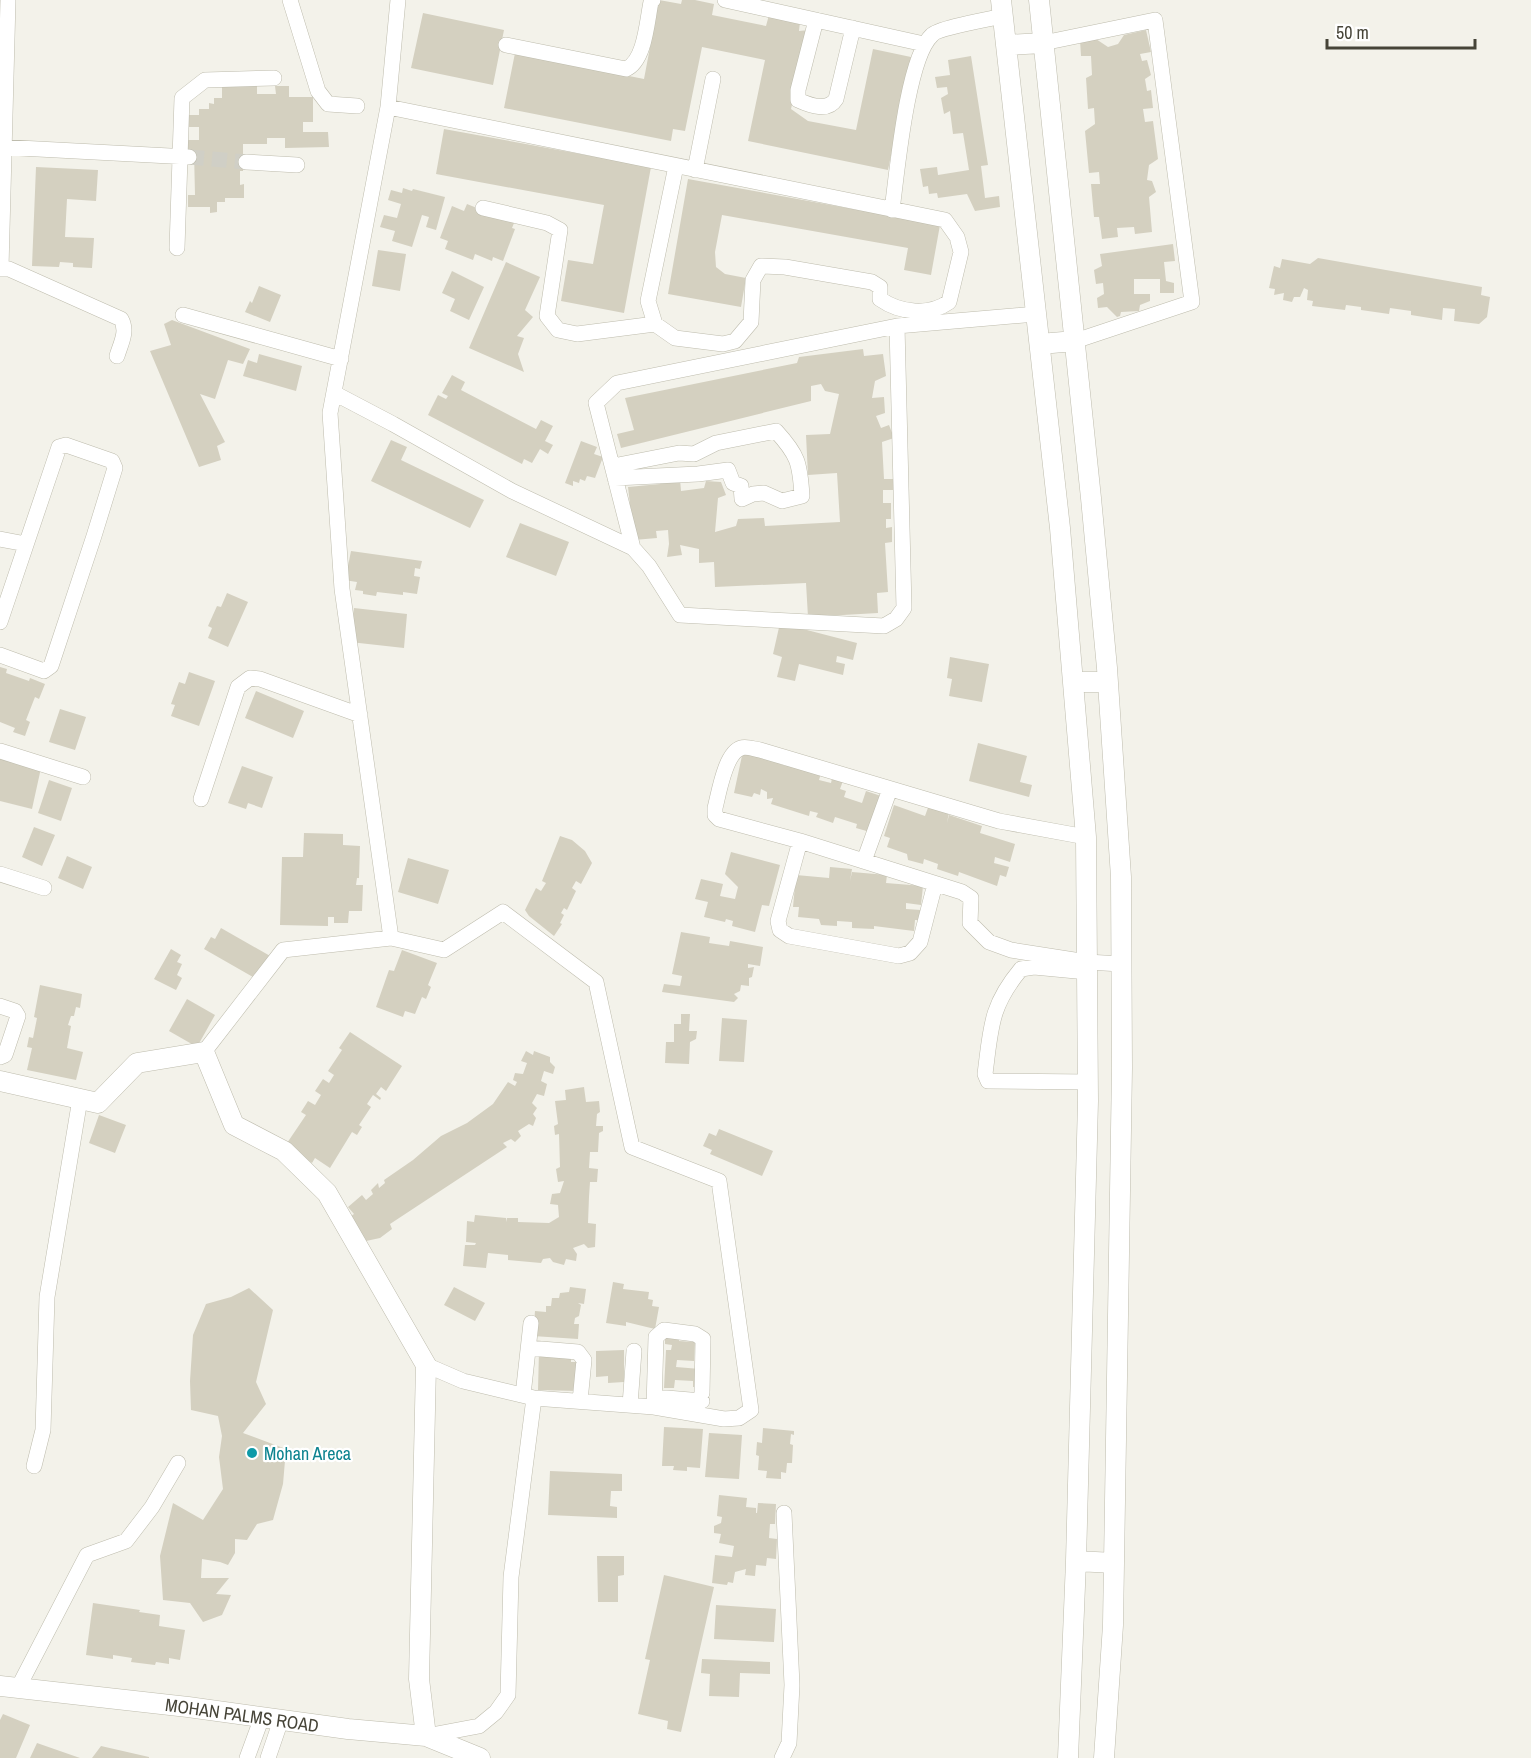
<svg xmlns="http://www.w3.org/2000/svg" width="1531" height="1758" viewBox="0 0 1531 1758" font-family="'Archivo Narrow',sans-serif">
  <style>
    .building { fill: #d4d0c0 }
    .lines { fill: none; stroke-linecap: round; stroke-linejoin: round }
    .minor-tunnel { stroke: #d0cfc6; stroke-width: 15; stroke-dasharray: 15 8; stroke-linecap: butt }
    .minor-casing { stroke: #bebcad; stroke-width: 16 }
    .tertiary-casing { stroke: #bebcad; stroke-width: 21 }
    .minor { stroke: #fff; stroke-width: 15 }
    .tertiary { stroke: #fff; stroke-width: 20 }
    .culture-dot { fill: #0f9aa8; stroke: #fff; stroke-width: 2 }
    .labels { text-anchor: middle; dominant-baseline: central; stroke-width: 4.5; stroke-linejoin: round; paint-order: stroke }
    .culture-label { font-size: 18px; fill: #0d838f; stroke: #fff; text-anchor: start }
    .street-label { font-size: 18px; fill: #464438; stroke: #fff }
  </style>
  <rect width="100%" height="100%" fill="#f3f2ea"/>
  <path class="building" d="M659,0L681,4L682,0H695L714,4L712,15L766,26L769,15L800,22L799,31L809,30L791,109L808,121L856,130L873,49L911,57L888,170L748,141L765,60L702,47L685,131L673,129L671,141L504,108L515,53L644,79Z
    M423,13L504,30L493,85L411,68Z
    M1146,30L1151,52L1140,54L1142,61L1147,60L1151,75L1145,79L1147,91L1151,90L1153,108L1143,109L1145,122L1153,121L1158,159L1149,165L1147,180L1152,181L1156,192L1149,197L1152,232L1135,234L1134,227L1117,228L1118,237L1102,239L1099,217H1094L1091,184H1100L1099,172L1089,173L1085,131L1095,124L1094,108L1088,109L1086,78L1092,75L1091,56H1081L1080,40L1096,39L1108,47L1118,44L1124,35Z
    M971,56L988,165L981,166L985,198L999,196L1000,207L975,211L967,194L938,198L937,193L929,194L928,186L923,187L920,169L937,167L938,175L969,170L963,133L953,134L950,111L944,114L941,98L948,94L947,87L937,88L935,77L950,75L948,60Z
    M222,86H257V94H276L275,86H289V97H313V122H303V132H328L329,147L285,148V138H267V144H243V171H240V185L244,184V198H225V202H217V212L210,213V207H188V195H195L194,152H188L187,140H199V127H187V115H199V109H209V103L214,104V98H222Z
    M444,129L651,167L624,313L561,301L568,260L593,264L604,205L436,174Z
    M36,167L98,170L96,201L67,199L65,237L94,238L92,268L73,267V263L60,262L59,267L32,266Z
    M688,179L940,225L931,275L904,270L908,248L722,215L715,252L716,267L725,274L746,278L741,307L668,294Z
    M403,188L412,191L413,189L445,197L436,230L426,227L429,217L422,215L412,247L392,241L395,231L380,227L384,215L397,218L401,204L388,200L391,190L402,193Z
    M467,204L514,223L512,228L515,229L503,261L493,257L492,261L475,254L473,260L445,249L448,241L440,238L452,206L464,211Z
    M1173,244L1175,261L1164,262L1166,281L1174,283V293H1160V279H1134V294H1150V301L1140,305L1139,311L1121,312L1120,316L1117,317L1107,307L1098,308L1097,298L1104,294L1103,283L1096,284L1094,270L1102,266L1100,254Z
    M378,250L406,254L400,291L372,286Z
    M1318,258L1482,287L1481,295L1490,297L1487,317L1479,324L1454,321L1455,309L1443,308L1442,320L1411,315V311L1390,308L1389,314L1361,310V307L1346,305L1345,310L1312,306L1313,301L1307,300L1308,290L1304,288L1300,297H1294L1292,302L1283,300L1284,293L1274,295L1275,289L1269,288L1274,266L1280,268L1282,259L1310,264Z
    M506,262L540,277L525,310L533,317L517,336L524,338L518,354L524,372L469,348Z
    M452,271L484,287L469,320L450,311L455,299L442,293Z
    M259,286L281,295L270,322L245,312L250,301L252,303Z
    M172,320L250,349L243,364L228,360L215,399L200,394L225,442L217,446L221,460L199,467L150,351L171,345L164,324Z
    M863,349L864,356L883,354L886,376L875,381L872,398L884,397L885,413L876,416L881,428L889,425L894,438L882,442L884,479H893V490H883V503H891V519H886V528L892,527V542L885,543L888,592L877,593L878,613L808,617L806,583L715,587L714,562L699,563V549L680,545L682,555L667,557L669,544L668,530L656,531L657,538L634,540L628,487L660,484V481L680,479L681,491L704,488L706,481L721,482L726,495L718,498L715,532L736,526L738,519L764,518L765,526L840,522L837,473L808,475L806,435L830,434L839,394L825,391L821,384L811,386V401L621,448L617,434L634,430L625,398L797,363L799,357Z
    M259,354L302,366L296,391L243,376L248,360L257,363Z
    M452,375L465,382L461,390L536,429L541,420L553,426L545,441L553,445L548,454L540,449L532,463L524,459L522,464L428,415L438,395L446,399L448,396L442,393Z
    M391,440L407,447L401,460L484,500L470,528L371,481Z
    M581,441L597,447L594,454L603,457L595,478L587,476L585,481L580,479L579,483L573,481V486L565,483Z
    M520,523L569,542L556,576L506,557Z
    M351,551L422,561L420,569L415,568L414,576L420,577L417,594L403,592V595L377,592L376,596L363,594V591L355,590L357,582L344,580L346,566H348Z
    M227,593L248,602L228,647L208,638L212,628L208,626L217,606L221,607Z
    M354,608L407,614L404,648L350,642Z
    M780,623L857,643L853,660L837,656L836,662L845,664L843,675L799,664L795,681L777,677L782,657L773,654Z
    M950,657L989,664L982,702L949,696L952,679L947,678Z
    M0,667L7,669L6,673L29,681L30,678L45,684L39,699L35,697L26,720L30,722L25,736L13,732L15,728L0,722Z
    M189,672L215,681L199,726L171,716L175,705L171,704L179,682L185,684Z
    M256,691L304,711L293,738L245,718Z
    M60,709L86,717L75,750L49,742Z
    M978,743L1027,756L1020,782L1032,785L1029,797L969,781Z
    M743,751L779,759L780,764L786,766L787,760L822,770L819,780L831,783L833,774L844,778L840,789L846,791L844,797L862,803L866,791L881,796L870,832L856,828L857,824L835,817L833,823L816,817L818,813L810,811L809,816L771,804L773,798L767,799V792L761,789L760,795L754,793L752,797L734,793Z
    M0,759L41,768L32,809L0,801Z
    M242,766L273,777L262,808L248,803L246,809L228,803Z
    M49,780L72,788L61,821L38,813Z
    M894,805L925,816L929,805L949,812L947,823L949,815L982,826L980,833L1015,844L1010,862L995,857L994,863L1009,867L1006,877L1000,875L997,886L959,872L958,876L937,869L938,864L924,859L923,864L908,860L907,854L887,847L890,838L884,836Z
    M34,827L55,835L42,866L22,857Z
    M304,833L343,834V845L360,846L359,878H357L356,885H363L362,911H349L348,923H334V917H328V926L280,925L282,857H303Z
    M560,836L572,840L585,851L592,863L581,884L576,881L572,888L576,891L567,910L564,908L561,913L564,915L560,923L562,924L554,936L529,916L525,910L536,888L541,891L546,883L542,881Z
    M731,852L780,865L769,906L762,905L755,932L732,926L733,921L726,919L725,922L704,917L708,902L695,899L701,879L723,884L720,896L735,899L738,887L725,874Z
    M67,856L92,867L83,889L58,878Z
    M408,858L449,870L438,904L398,892Z
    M830,867L852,869L850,881L852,872L887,875L886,883L923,886L921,905L906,903V909L921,910V920H915L914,931L874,926V929L852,928V922L837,921V926L821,925L819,919L798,917L799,907H793L796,875L829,878Z
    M221,928L272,957L258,980L204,949L211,937L215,939Z
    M681,932L710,937L709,943L729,946L730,941L763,947L760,966L748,964V968L754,967L752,977L749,978V986L741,985L740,991L734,994L738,998L734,1002L662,992L664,984L680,986L682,976L672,974Z
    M171,949L181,955L177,962L182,964L177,975L182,978L176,990L154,979Z
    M402,950L437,963L428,985L431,987L426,999L422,997L415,1014L405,1011L403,1017L376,1007L389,970L394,971Z
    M40,985L82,994L80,1008L76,1007L74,1016H71L68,1025L71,1026L67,1048L83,1052L76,1080L27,1070L32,1048L27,1047L29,1037L33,1038L37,1018L34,1017Z
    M187,999L215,1015L197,1047L169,1031Z
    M681,1014H690L689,1031H697L696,1039L690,1042L689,1064L665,1063L666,1042H674V1024H681Z
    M722,1018L747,1020L744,1062L719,1061Z
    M350,1032L402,1066L386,1091L381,1087L376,1094L381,1098L380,1100L373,1095L367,1104L371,1107L359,1125L362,1127L357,1135L352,1132L330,1168L315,1158L312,1163L285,1146L306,1115L301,1112L308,1101L315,1105L321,1095L315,1091L323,1079L329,1083L334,1075L328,1071L342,1050L339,1048Z
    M526,1051L533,1055L534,1051L550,1057V1062L555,1067L553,1074L544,1071L541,1081L547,1084L544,1096L537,1094L532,1103L537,1108L533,1114L536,1118L533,1126L529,1124L518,1131L521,1136L515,1142L511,1139L503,1143L507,1147L390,1224L392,1229L380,1238L366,1241L348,1218L354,1214L348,1207L362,1195L366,1200L373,1194L371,1190L378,1183L379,1188L385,1183L384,1180L413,1160L441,1136L467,1123L493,1104L508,1082L515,1086L517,1082L513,1080L515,1073L523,1074L527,1063L521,1061Z
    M584,1087L586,1102L599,1101L600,1112L597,1114L596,1126H603V1131L599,1133L598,1152H590L589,1168L598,1169L597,1182H590L589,1197L588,1223L596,1224L595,1247L588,1248L584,1244L573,1248L577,1254L576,1261L566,1259L564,1265L553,1262L550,1258L543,1259L541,1263L508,1260V1255L488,1253L486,1268L463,1266L465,1245H475L476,1243L466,1242L467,1221L474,1222L475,1215L506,1218L507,1222V1218H518V1222L549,1223L559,1217L558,1205L550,1204L552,1194L560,1193L564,1181L558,1182L556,1169L560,1167L559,1134L555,1135L554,1126L558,1124L555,1101L566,1100L565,1090Z
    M99,1115L126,1125L115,1153L89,1143Z
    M719,1129L773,1151L762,1176L710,1154L712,1150L703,1146L709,1133L716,1136Z
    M613,1282L624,1284L623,1289L649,1292L648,1299L653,1300L652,1306L659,1307L655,1329L626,1322V1326L606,1323Z
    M454,1287L485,1303L475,1321L444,1305Z
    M570,1287L586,1289L584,1304L578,1303L581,1305L579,1316L575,1318L574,1324H579L578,1339L533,1336L535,1311L546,1312V1306H551L552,1298H559L560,1293L569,1292Z
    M249,1288L273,1310L256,1382L266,1404L243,1433L286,1449L283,1484L273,1520L257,1524L247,1540L235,1539V1553L228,1565L220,1562L202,1559L201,1578H229L216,1594L231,1595L222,1615L203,1622L190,1603L163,1600L160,1556L173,1503L203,1520L223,1489L219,1457L222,1436L218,1416L191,1410L190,1381L193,1335L206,1304L231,1297Z
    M665,1334L679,1335V1341L695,1342L694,1361L677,1360L676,1367L700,1369L699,1387H693V1381L675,1380L674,1388H664L666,1350H671L672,1345L665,1344Z
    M624,1350V1382L608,1383V1376L596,1377V1351Z
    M539,1351L571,1352V1362H577V1391L538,1390Z
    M664,1427L703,1429L700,1468L687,1467V1471L673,1470L674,1466H662Z
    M763,1428L794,1431V1435L791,1434L790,1444L793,1445L792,1463H787L786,1473L781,1472V1479L766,1478L767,1471L758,1470L759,1456L756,1455L757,1442L762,1443Z
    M709,1433L742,1435L739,1479L705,1477Z
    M550,1471L622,1474V1491H611L610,1506L617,1507V1518L548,1515Z
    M719,1495L747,1498L746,1507L756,1508V1513H757L758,1503L776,1504L775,1524H770L769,1538L777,1539L776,1559L767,1558L766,1566L756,1565L755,1576L745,1575L746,1569L735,1572L733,1583L728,1582L727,1585L712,1583L715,1555L732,1557L734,1546L719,1543L721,1534L714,1533V1526L721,1523L722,1517L717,1516Z
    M597,1556H624V1575L618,1576V1602H598Z
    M664,1575L714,1587L681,1732L667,1729L668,1721L638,1714L650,1660L645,1659Z
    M93,1603L140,1610L139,1612L160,1615L159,1626L185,1630L180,1660L169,1658V1664L156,1662L155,1665L131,1662L132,1658L113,1655V1659L86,1655Z
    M716,1605L776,1609L774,1642L714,1639Z
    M702,1659L770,1662V1674L740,1673L739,1697L709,1696L710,1674L701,1673Z
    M3,1714L30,1725L16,1758H0V1720Z
    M37,1743L80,1758H30Z
    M101,1746L149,1757V1758H92Z"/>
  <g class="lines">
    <path class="minor-tunnel" d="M189,157L246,162"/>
    <defs>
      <path id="minor" d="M290,0L318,91L328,104L357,106
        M725,0L924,44
        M816,20L798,90V100C811,106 828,112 836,99L853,28
        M1043,43L1155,20L1192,302L1075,341
        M506,45L626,69C645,61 647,21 651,2L653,0
        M388,107L945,220L957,237L961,252L949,302C929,316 900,313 880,299V287L872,282L785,267L761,266L753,280L751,322L735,341L723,344L675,338L655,324L648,301L676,166
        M0,147L189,157
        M246,162L297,165
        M695,170L713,79
        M483,208L547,223L560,230L547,316L558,330L577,334L655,324
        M892,210C897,173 907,58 932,35C938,28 990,19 1003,16
        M177,248L182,98L205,80L274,78
        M1,268L8,0
        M0,269H9L121,319C128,331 121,343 117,356
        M183,315L341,359
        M897,326L1036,314
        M334,393L393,424L512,491L633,548L596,403L617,383L897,326L904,608L896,619L884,626L680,615L649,566L633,548
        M613,466L679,453L694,454L716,443L776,431C798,455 800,463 802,496L782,501L764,493L753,494L742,499L741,486L733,483L728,470L698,474L615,478
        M0,539L26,544
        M0,622L59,447L66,445L112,461L115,468L94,536L51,666L44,671L0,655
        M0,751L83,777
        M201,799L238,687L250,678L260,679L360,715
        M1086,837L999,821L760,750C754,749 746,746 741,748C725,753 719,793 715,808V815L719,819L800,841L962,892L971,898L970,923L989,942L1011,950L1087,962L1121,964
        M800,841L778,921L780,930L789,936L899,956L910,953L920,942L935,884
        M864,861L890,789
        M0,874L44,888
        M391,938L444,950L503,912L596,982L632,1147L719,1181L751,1410L739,1418L724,1419L654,1407L534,1398L463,1381L426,1365
        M1087,972L1034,967L1021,969C990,1006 991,1028 985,1074L988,1081L1088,1082
        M0,1006L15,1011L18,1016L5,1055L0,1057
        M204,1052L283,950L391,938L342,589L330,413L388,107L398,0
        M529,1348L578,1352L584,1360L580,1401
        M523,1395L531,1323
        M655,1397L702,1401
        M630,1405L634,1351
        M654,1407L656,1337L664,1330L695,1334L703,1339L702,1393
        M34,1466L43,1430L47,1297L80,1099
        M18,1688L87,1555L126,1541L152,1507L178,1463
        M426,1736L479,1726L496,1712L508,1695L511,1577L534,1398
        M247,1758L262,1717
        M268,1758L281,1720
        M782,1758L789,1743L792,1685L784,1513"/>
      <path id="tertiary" d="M1001,0L1060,528L1086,837L1088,1101L1076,1561L1068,1758
        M1039,0L1091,498L1107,668L1121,877L1122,1068L1113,1625L1104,1758
        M1006,45L1043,43
        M1040,344L1075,341
        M1073,682H1108
        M0,1081L98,1103L137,1063L204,1052L234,1125L284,1151L327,1193L426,1365L419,1679L426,1736
        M1076,1561L1114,1563
        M0,1686L188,1707L348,1729L426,1736L480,1758"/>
    </defs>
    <use href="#minor" class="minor-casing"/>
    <use href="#tertiary" class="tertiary-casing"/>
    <use href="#minor" class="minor"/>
    <use href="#tertiary" class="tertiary"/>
  </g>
  <circle class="culture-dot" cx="252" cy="1453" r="6"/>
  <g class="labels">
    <g class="culture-label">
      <text x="264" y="1453">Mohan Areca</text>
    </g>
    <g class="street-label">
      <text transform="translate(242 1715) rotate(8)">MOHAN PALMS ROAD</text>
    </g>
  </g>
  <path d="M1327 39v9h148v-9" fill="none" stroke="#464438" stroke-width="3"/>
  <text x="1336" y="39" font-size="18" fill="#464438" stroke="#ffffff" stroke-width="4.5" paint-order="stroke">50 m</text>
</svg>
